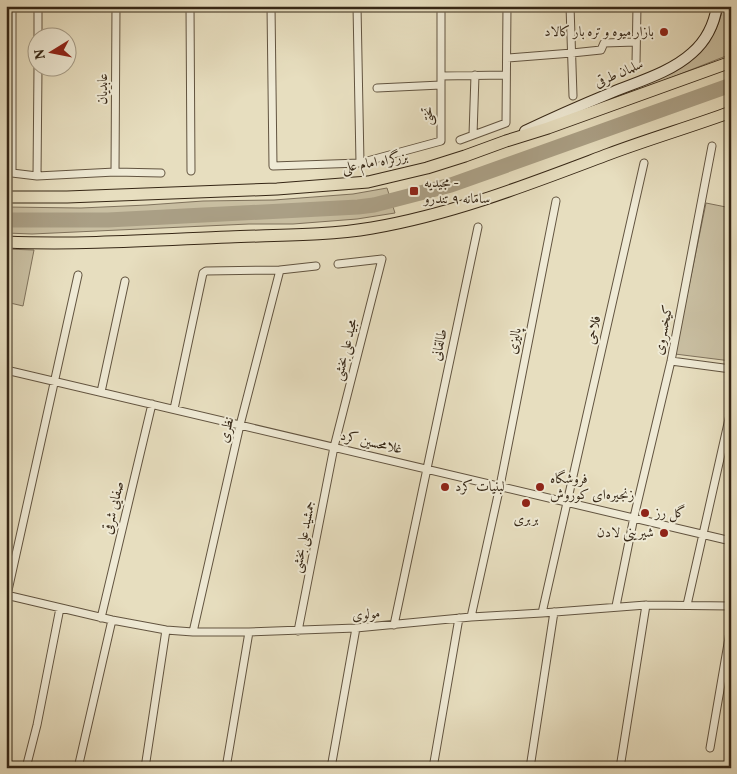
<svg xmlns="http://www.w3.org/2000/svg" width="737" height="774" viewBox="0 0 737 774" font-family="Vollkorn,Amiri,serif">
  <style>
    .green { fill: #c9bfa2; stroke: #7f725c }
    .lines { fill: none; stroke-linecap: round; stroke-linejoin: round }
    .river { stroke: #aa9f85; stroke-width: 15 }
    .minor-casing { stroke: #625440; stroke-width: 9 }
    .secondary-casing { stroke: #352615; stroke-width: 12 }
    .trunk-casing { stroke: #352615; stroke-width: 13 }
    .minor { stroke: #efead5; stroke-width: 7 }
    .secondary { stroke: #efead5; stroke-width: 10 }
    .trunk { stroke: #e7debf; stroke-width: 11 }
    .poi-dot { fill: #8f2418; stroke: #efead5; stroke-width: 2 }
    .labels { text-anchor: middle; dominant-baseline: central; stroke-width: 4; stroke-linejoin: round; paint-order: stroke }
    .poi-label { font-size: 14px; fill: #352615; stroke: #efead5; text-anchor: start }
    .street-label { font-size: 14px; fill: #352615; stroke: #efead5 }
  </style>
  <rect width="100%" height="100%" fill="#e7debf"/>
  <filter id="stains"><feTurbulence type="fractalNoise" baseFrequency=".004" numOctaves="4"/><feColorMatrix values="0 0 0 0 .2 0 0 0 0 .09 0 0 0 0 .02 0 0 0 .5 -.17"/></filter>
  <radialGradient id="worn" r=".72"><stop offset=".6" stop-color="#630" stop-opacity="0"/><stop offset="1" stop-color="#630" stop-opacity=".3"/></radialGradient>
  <path class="green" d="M723,6H731V54L660,82L592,106L698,53C712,40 720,25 723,6Z
    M387,188L395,213L357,219L293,224H249L32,234L6,233V207L81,208L147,205L203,201L274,200L353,194Z
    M706,203L731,208V361L675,354Z
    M6,249L34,250L23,306L6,302Z"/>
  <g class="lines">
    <path class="river" d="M6,220H108L358,207L374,205L451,185L731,85"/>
    <defs>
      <path id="minor" d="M12,6V173L37,176L115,172L161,173
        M190,6L191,171
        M271,6L273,166L360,163L441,141V6
        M357,6L360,163
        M570,6L573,96
        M38,38V6
        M507,58L572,53L601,50L604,43L636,42
        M636,63L637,6
        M441,76L506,75
        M377,88L441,85
        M473,135L475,75
        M460,140L506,123L507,6
        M115,172L116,6
        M37,176L38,68
        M671,361L731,369
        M6,370L731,541
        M101,392L125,281
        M174,409L203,273L206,271L280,270
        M6,595L112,620L166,630L193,632H249L356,628L471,617L542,613L646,605L731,606
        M7,595L78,275
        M687,605L731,410
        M616,606L634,517L671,361L712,146
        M542,613L644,163
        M471,617L500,486L556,201
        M101,618L152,404
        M394,625L478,227
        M298,631L334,447L382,259L338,264
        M193,632L240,425L280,270L316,266
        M710,748L731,626
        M26,768L37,725L60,608
        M78,768L112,620
        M145,768L166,630
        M226,768L249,632
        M331,768L356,628
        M433,768L459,618
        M530,768L554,612
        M620,768L646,605"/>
      <path id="secondary" d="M525,131C554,117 584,104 613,92C640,81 671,72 692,53C707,40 714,25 717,6"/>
      <path id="trunk" d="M6,197H67L277,189L368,182L427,168L465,156L506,141L548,128L731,62
        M6,242C80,245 156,240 229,237C276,235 325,236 372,228C454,214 532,183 609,154C649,139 690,127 731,112"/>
    </defs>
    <use href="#minor" class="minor-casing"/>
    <use href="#secondary" class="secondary-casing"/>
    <use href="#trunk" class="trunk-casing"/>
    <use href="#minor" class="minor"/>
    <use href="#secondary" class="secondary"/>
    <use href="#trunk" class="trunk"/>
  </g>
  <g class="poi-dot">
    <circle cx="664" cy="32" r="5"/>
    <rect x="409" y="186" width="10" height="10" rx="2.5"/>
    <circle cx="445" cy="487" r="5"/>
    <circle cx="540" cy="487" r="5"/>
    <circle cx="526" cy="503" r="5"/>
    <circle cx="645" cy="513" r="5"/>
    <circle cx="664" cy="533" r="5"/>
  </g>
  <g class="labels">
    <g class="poi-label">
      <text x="654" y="32" text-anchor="end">بازار میوه و تره بار کالاد</text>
      <text x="424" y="183">مجیدیه -<tspan x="424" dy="16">سامانه ۹ تندرو</tspan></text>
      <text x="550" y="479">فروشگاه<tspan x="550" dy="16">زنجیره‌ای کوروش</tspan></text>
      <text x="455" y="487">لبنیات کرد</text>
      <text x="655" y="513">گل رز</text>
      <text x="526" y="519" text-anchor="middle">بربری</text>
      <text x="654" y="533" text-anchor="end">شیرینی لادن</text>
    </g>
    <g class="street-label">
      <text transform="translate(619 74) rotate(-23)">سلمان طرقی</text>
      <text transform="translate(103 89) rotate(-90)">عابدیان</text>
      <text transform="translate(428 116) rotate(-90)">تختی</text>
      <text transform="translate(375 163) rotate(-10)">بزرگراه امام علی</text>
      <text transform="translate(594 330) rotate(-77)">فلاحی</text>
      <text transform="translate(664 330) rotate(-79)">کیخسروی</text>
      <text transform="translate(515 341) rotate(-79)">پالیزی</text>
      <text transform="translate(440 345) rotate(-78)">طالقانی</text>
      <text transform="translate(346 350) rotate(-76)">مجید علی بخشی</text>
      <text transform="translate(227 430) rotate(-77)">نظری</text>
      <text transform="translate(371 443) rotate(13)">غلامحسین کرد</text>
      <text transform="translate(114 508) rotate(-77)">صفایی شرقی</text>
      <text transform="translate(304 537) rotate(-79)">جمشید علی بخشی</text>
      <text transform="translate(366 615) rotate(-5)">مولوی</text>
    </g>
  </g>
  <rect width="737" height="774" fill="none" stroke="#e7debf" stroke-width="25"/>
  <rect x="8" y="8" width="722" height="759" fill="none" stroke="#352615" stroke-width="2.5"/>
  <rect x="12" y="12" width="712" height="749" fill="none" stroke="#352615"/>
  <g transform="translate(52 52) rotate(260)"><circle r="24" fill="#efead5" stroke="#a59c88"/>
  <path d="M0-4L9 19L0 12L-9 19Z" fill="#8f2418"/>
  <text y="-8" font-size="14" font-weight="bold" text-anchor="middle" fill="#352615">N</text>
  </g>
  <rect width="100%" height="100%" filter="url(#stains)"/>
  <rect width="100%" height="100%" fill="url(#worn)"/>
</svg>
